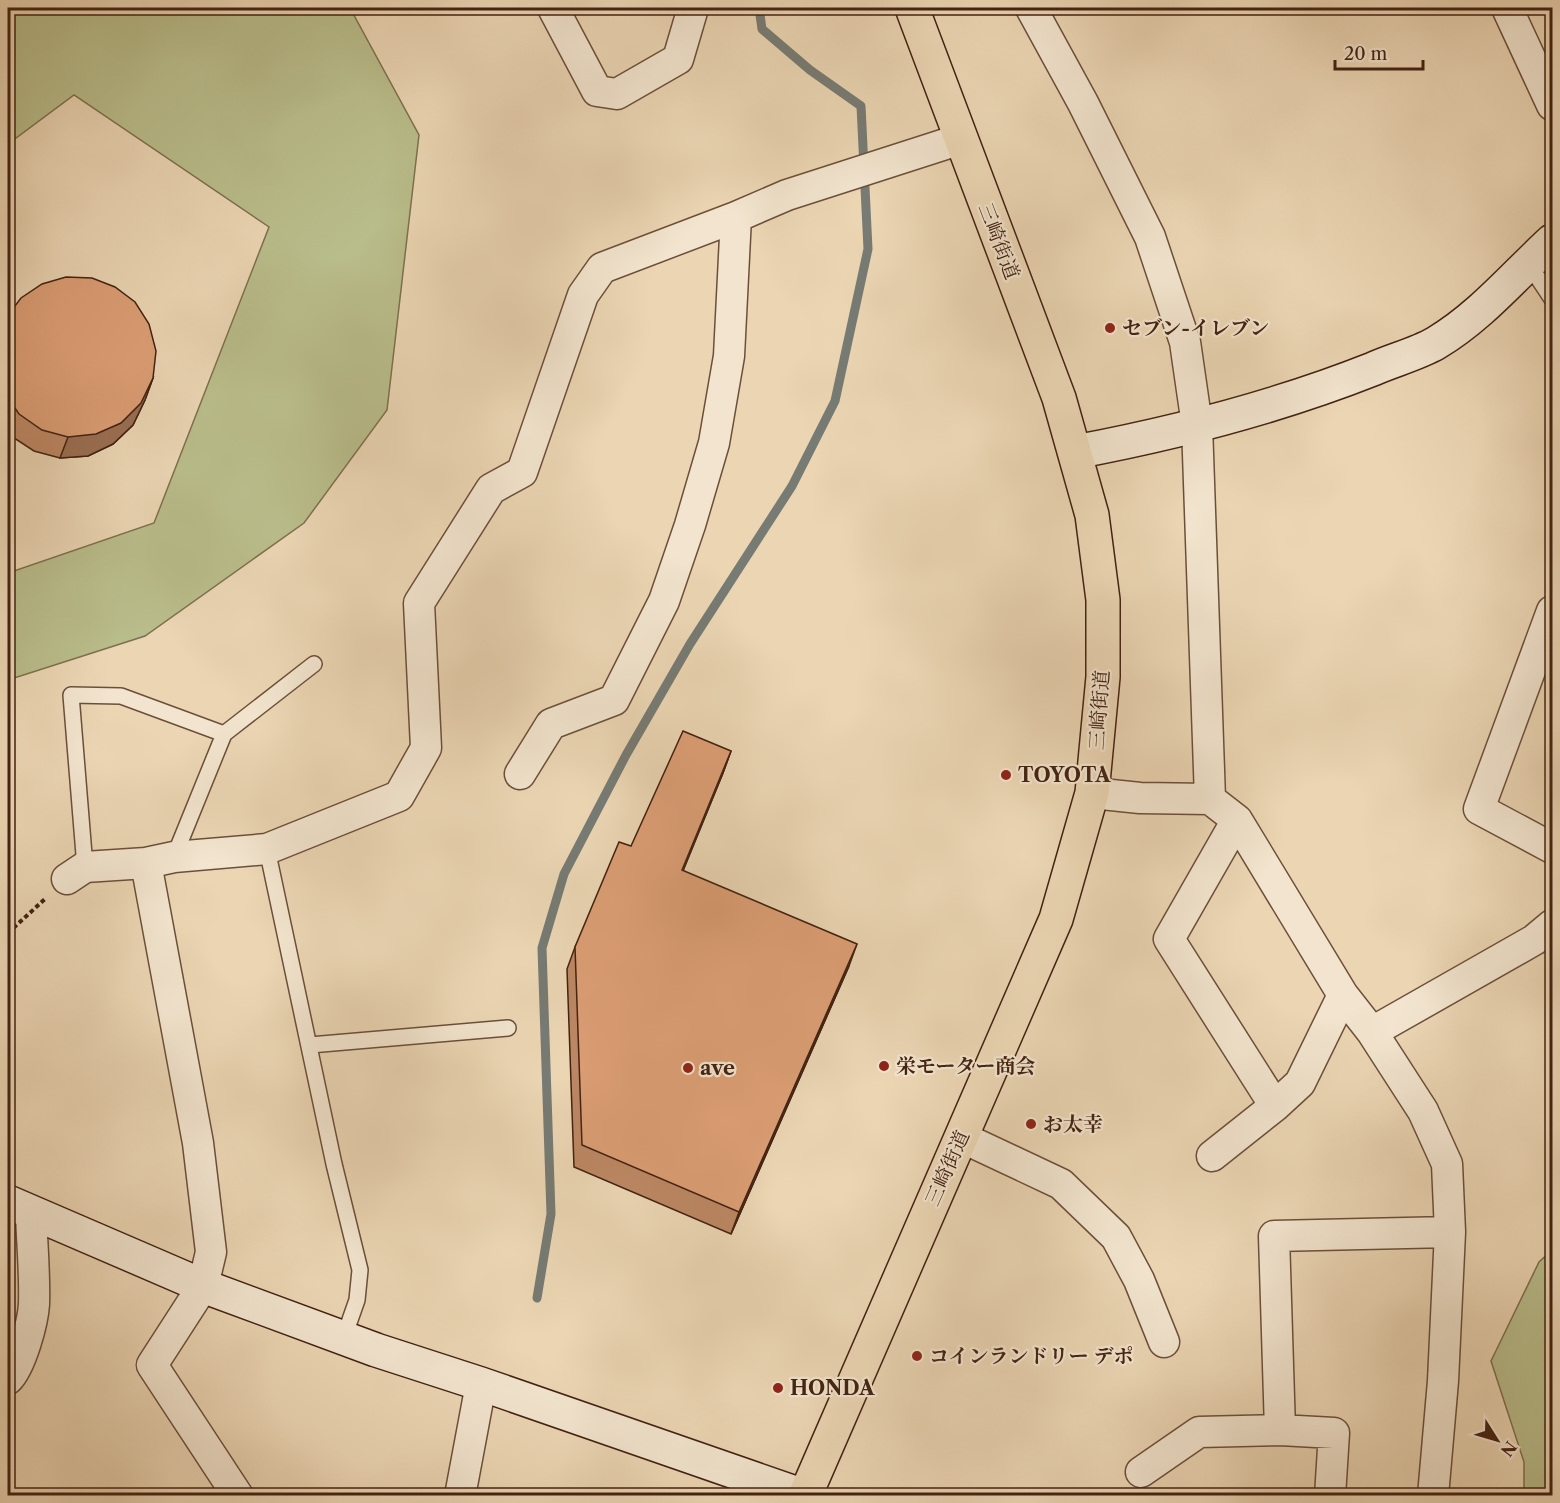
<svg xmlns="http://www.w3.org/2000/svg" width="1560" height="1503" viewBox="0 0 1560 1503" font-family="'Libre Caslon Text','Noto Serif JP',serif">
  <style>
    .green { fill: #b9bd8b; stroke: #7e704e; stroke-width: 1.5 }
    .lines { fill: none; stroke-linecap: round; stroke-linejoin: round }
    .stream { stroke: #777b74; stroke-width: 9 }
    .lane-casing { stroke: #6c4f3a; stroke-width: 18 }
    .street-casing { stroke: #6c4f3a; stroke-width: 33 }
    .secondary-casing { stroke: #422212; stroke-width: 36 }
    .primary-casing { stroke: #422212; stroke-width: 36 }
    .path { stroke: #422212; stroke-width: 4; stroke-dasharray: 4.5 3; stroke-linecap: butt }
    .lane { stroke: #f2e4ce; stroke-width: 15 }
    .street { stroke: #f2e4ce; stroke-width: 30 }
    .secondary { stroke: #f2e4ce; stroke-width: 33 }
    .primary { stroke: #ebd5b3; stroke-width: 33 }
    .wall { fill: #bd8865; stroke: #422212; stroke-width: 1.5 }
    .shaded-wall { fill: #9a6f52; stroke: #422212; stroke-width: 1.5 }
    .building { fill: #dc9e75; stroke: #422212; stroke-width: 1.5 }
    .poi-dot { fill: #8f2418; stroke: #f2e4ce; stroke-width: 2 }
    .labels { text-anchor: middle; dominant-baseline: central; stroke-width: 4.5; stroke-linejoin: round; paint-order: stroke }
    .street-label { font-size: 20px; fill: #422212; stroke: #f2e4ce }
    .poi-label { font-size: 20px; font-weight: bold; fill: #422212; stroke: #f2e4ce; text-anchor: start }
  </style>
  <rect width="100%" height="100%" fill="#ebd5b3"/>
  <filter id="stains"><feTurbulence type="fractalNoise" baseFrequency=".00333" numOctaves="4"/><feColorMatrix values="0 0 0 0 .2 0 0 0 0 .09 0 0 0 0 .02 0 0 0 .5 -.17"/></filter>
  <radialGradient id="worn" r=".72"><stop offset=".6" stop-color="#630" stop-opacity="0"/><stop offset="1" stop-color="#630" stop-opacity=".3"/></radialGradient>
  <path class="green" d="M8,8H350L419,135L387,410L304,523L145,636L8,680V573L154,523L269,227L74,95L8,144Z
    M1552,1250V1495H1524V1462L1491,1361L1539,1262Z"/>
  <g class="lines">
    <path class="stream" d="M537,1298L551,1214L542,948L564,874L626,755L690,644L792,486L835,401L868,249L861,106L810,70L762,29L759,8"/>
    <defs>
      <path id="lane" d="M1528,263L1552,299
        M267,849L334,1164L360,1270L357,1300L344,1337
        M174,857L224,734L314,664
        M85,867L71,695L121,696L224,734
        M310,1045L508,1028"/>
      <path id="street" d="M553,8L597,91L617,94L678,59L693,8
        M1031,8L1083,103L1150,237L1185,342L1197,425L1210,799
        M1507,8L1552,105
        M1552,611L1479,809L1552,848
        M520,774L551,724L614,700L664,601L690,525L714,443L729,356L736,217
        M1092,793L1140,798L1210,799L1237,820L1343,995L1372,1032L1423,1111L1447,1164L1450,1232L1443,1381L1433,1496
        M1237,820L1169,939L1275,1106
        M146,863L198,1143L211,1252L203,1286L152,1365L238,1496
        M67,879L85,867L146,863L174,857L267,849L399,796L426,748L419,603L491,489L522,472L583,295L602,268L736,217L787,195L961,139
        M1372,1032L1534,940L1552,925
        M961,1137L1061,1184L1116,1237L1139,1280L1164,1342
        M1212,1156L1275,1106L1300,1083L1343,995
        M8,1379C21,1366 33,1322 34,1304C35,1274 32,1243 31,1214
        M1280,1430L1334,1433L1330,1496
        M1141,1472L1199,1432L1280,1430L1274,1236L1450,1232
        M460,1496L481,1384"/>
      <path id="secondary" d="M1075,452C1176,433 1277,407 1373,369C1393,360 1417,354 1436,343C1480,317 1515,275 1552,241
        M8,1202L203,1286L376,1350L481,1384L804,1496"/>
      <path id="primary" d="M805,1496L1056,919L1092,793L1103,677V600L1092,515L1059,398L912,8"/>
    </defs>
    <use href="#lane" class="lane-casing"/>
    <use href="#street" class="street-casing"/>
    <use href="#secondary" class="secondary-casing"/>
    <use href="#primary" class="primary-casing"/>
    <path class="path" d="M8,933L46,898"/>
    <use href="#lane" class="lane"/>
    <use href="#street" class="street"/>
    <use href="#secondary" class="secondary"/>
    <use href="#primary" class="primary"/>
  </g>
  <path class="wall" d="M8,315L153,378L145,400L133,425L113,444L88,456L60,458L34,451L11,436L8,431Z
    M731,751L723,773L683,871L849,966L731,1234L574,1167L567,969L575,947L631,846Z"/>
  <path class="shaded-wall" d="M153,378L145,400L133,425L113,444L88,456L60,458L68,437Z
    M731,751L723,773L674,892L682,870Z
    M857,944L849,966L731,1234L739,1212Z"/>
  <path class="building" d="M66,277L92,278L115,287L135,302L149,324L156,351L153,378L141,403L121,423L96,434L68,437L42,430L19,414L8,398V315L21,298L42,284Z
    M683,731L731,751L682,870L857,944L739,1212L582,1145L575,947L619,842L631,846Z"/>
  <g class="poi-dot">
    <circle cx="1110" cy="328" r="6"/>
    <circle cx="1006" cy="775" r="6"/>
    <circle cx="884" cy="1066" r="6"/>
    <circle cx="688" cy="1068" r="6"/>
    <circle cx="1031" cy="1124" r="6"/>
    <circle cx="917" cy="1356" r="6"/>
    <circle cx="778" cy="1388" r="6"/>
  </g>
  <g class="labels">
    <g class="street-label">
      <text transform="translate(999 241) rotate(69)">三崎街道</text>
      <text transform="translate(1099 710) rotate(-86)">三崎街道</text>
      <text transform="translate(947 1168) rotate(-66)">三崎街道</text>
    </g>
    <g class="poi-label">
      <text x="1122" y="328">セブン-イレブン</text>
      <text x="1018" y="775">TOYOTA</text>
      <text x="896" y="1066">栄モーター商会</text>
      <text x="700" y="1068">ave</text>
      <text x="1043" y="1124">お太幸</text>
      <text x="929" y="1356">コインランドリー デポ</text>
      <text x="790" y="1388">HONDA</text>
    </g>
  </g>
  <rect width="1560" height="1503" fill="none" stroke="#ebd5b3" stroke-width="30"/>
  <rect x="9" y="9" width="1542" height="1485" fill="none" stroke="#422212" stroke-width="3"/>
  <rect x="15" y="15" width="1530" height="1473" fill="none" stroke="#422212" stroke-width="1.5"/>
  <g transform="translate(1497 1440) rotate(127)" stroke="#f2e4ce" stroke-width="4.5" paint-order="stroke">
  <path d="M0-4.5L10 22L0 15L-10 22Z" fill="#422212"/>
  <text y="-9" font-size="16" font-weight="bold" text-anchor="middle" fill="#422212">N</text>
  </g>
  <path d="M1335 60v9h88v-9" fill="none" stroke="#422212" stroke-width="3"/>
  <text x="1344" y="60" font-size="18" fill="#422212" stroke="#f2e4ce" stroke-width="4.5" paint-order="stroke">20 m</text>
  <rect width="100%" height="100%" filter="url(#stains)"/>
  <rect width="100%" height="100%" fill="url(#worn)"/>
</svg>
